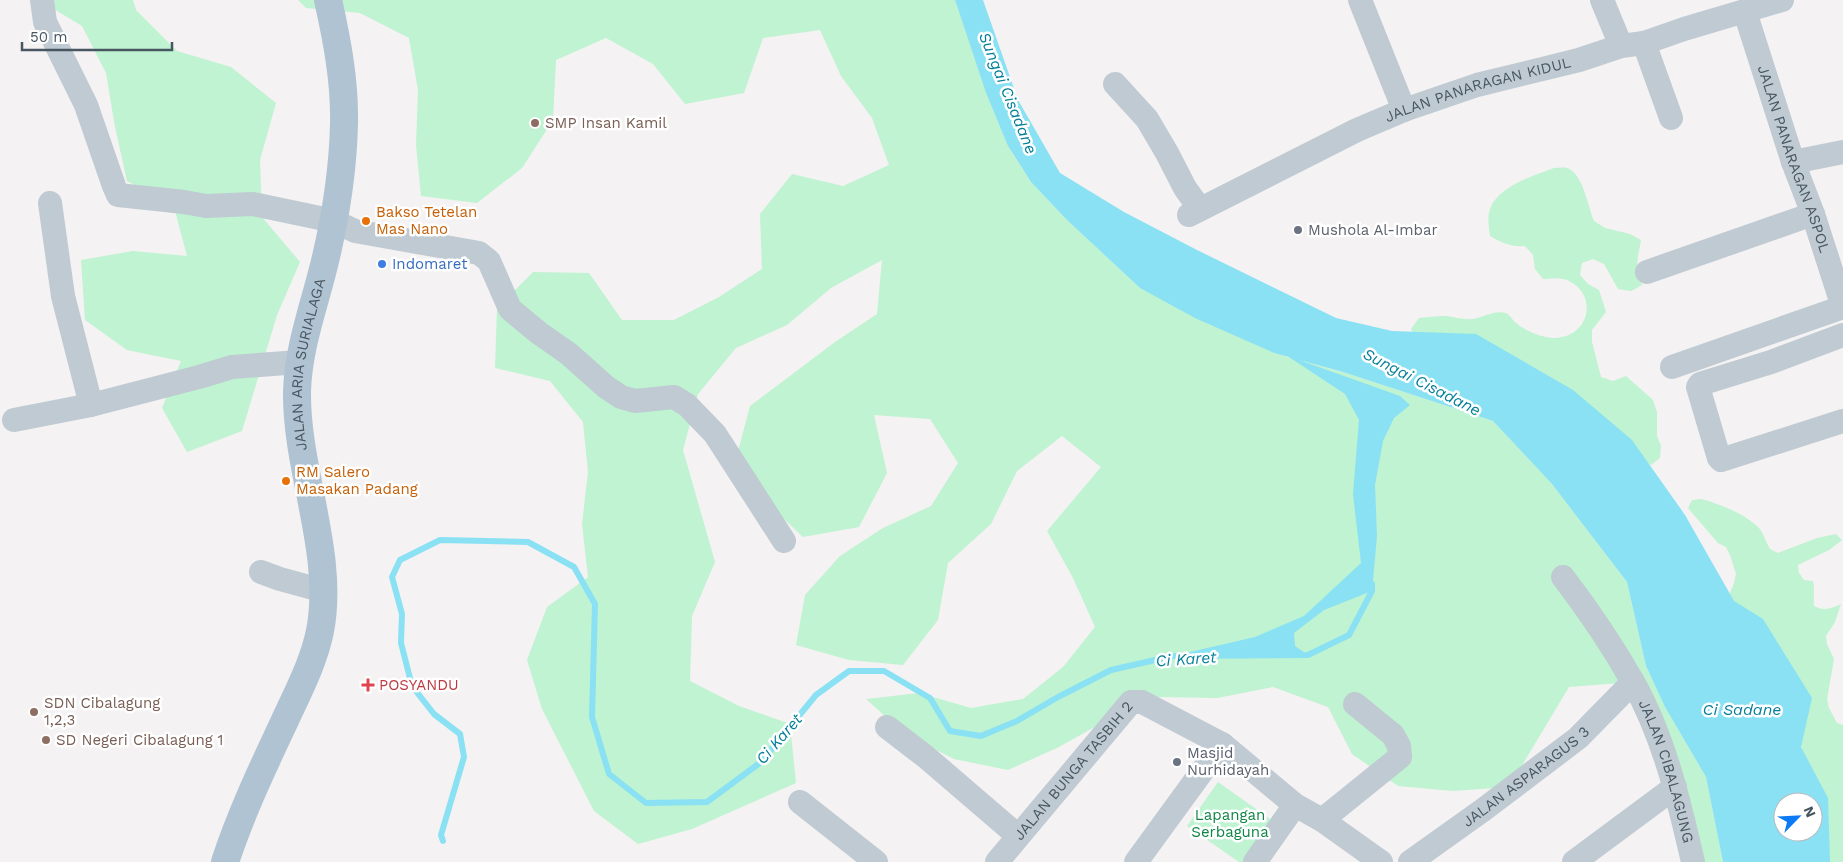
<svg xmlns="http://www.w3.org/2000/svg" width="1843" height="862" viewBox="0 0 1843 862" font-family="'Work Sans',sans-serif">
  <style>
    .green { fill: #bff3d1 }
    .water { fill: #89e1f3; fill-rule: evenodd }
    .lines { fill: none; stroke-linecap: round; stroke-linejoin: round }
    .stream { stroke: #89e1f3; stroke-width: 6 }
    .street { stroke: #bfcad2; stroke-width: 24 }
    .primary { stroke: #b0c3d2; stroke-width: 28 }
    .education-dot { fill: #8d6e63; stroke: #fff; stroke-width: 2 }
    .food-dot { fill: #e8710a; stroke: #fff; stroke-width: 2 }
    .worship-dot { fill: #6b7280; stroke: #fff; stroke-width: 2 }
    .shop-dot { fill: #3f7fe0; stroke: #fff; stroke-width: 2 }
    .health-dot { fill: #e0444e; stroke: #fff; stroke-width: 2 }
    .labels { text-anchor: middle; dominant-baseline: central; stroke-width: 5; stroke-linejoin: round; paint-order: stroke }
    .street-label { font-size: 15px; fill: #485661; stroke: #fff }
    .education-label { font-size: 15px; fill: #785e54; stroke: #fff; text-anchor: start }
    .food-label { font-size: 15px; fill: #c56008; stroke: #fff; text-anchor: start }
    .worship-label { font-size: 15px; fill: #5b616d; stroke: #fff; text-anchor: start }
    .shop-label { font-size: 15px; fill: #366cbe; stroke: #fff; text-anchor: start }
    .health-label { font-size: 15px; fill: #be3a42; stroke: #fff; text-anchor: start }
    .park-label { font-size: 15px; fill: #108546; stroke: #fff }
    .water-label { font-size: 16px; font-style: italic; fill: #047f99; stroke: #fff }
  </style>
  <rect width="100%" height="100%" fill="#f4f2f2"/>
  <path class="green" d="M39,0H133L136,10L177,51L231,67L276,103L260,160L262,217L300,262L277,315L242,431L187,452L162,408L181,361L127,350L85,320L81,260L133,251L187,256L174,207L127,181L115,127L106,73L82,26Z
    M298,0H955L986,93L1009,148L1031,182L1067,220L1140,288L1274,353L1349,374L1493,421L1552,484L1627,582L1646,666L1665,707L1706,777L1723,862H1693L1633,682L1569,687L1509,787L1453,791L1398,786L1352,754L1328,707L1273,687L1217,698L1158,697L1107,720L1059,747L1008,770L954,759L905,734L866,699L919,693L971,708L1023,699L1063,667L1095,627L1073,578L1047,531L1101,467L1062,436L1017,471L991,524L948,563L938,620L903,665L849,660L796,645L805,595L840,556L883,528L931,506L958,463L930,419L874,415L887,473L859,527L803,537L763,499L737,455L750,406L835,342L877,314L882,260L831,288L787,325L736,348L698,394L683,450L715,562L692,616L690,681L739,706L790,724L796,783L692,829L638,844L594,811L542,709L527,660L547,607L588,577L582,524L588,472L583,422L550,381L495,368L497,308L533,272L589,273L622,320H674L719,297L762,269L760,214L792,174L843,186L889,165L872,118L841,76L820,30L763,38L744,93L685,104L653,64L606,38L556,60L553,120L522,168L477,203L421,196L416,145L418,90L409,38L360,13L306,8Z
    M1554,168C1558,168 1563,167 1567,168C1583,173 1588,207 1594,221L1605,228L1630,234L1641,240C1638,258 1634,267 1642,285L1631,291L1618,289L1604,264L1593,259L1582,263L1580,275L1588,284L1599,290L1606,312L1592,330V342L1601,377L1613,381L1626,376L1653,400L1657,412V436L1661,446L1660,458L1651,465L1417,342L1411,329L1419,318C1428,317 1437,316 1446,316C1454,317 1464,320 1472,319C1483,318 1493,310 1505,313C1510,314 1512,320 1516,323C1527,332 1548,341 1562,337C1591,331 1596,294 1569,281C1562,277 1551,279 1543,279L1535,269L1533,255L1525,246C1511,247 1502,243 1490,236C1489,227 1487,217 1490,209C1499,185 1534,176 1554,168Z
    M1702,499C1721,505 1744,513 1759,528C1764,534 1766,543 1770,549L1778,553L1817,538L1836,534L1842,540L1829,550L1798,565L1799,573L1804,580L1813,581C1815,589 1813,597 1814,606C1824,611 1831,609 1841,604L1835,622L1826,636L1827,644L1834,659L1827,699L1829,708L1837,723L1843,725V862H1827L1813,770L1803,754L1801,745L1727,600L1734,583L1736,574L1730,555L1726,547L1718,543L1688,508L1692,500Z
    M1218,782L1276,823L1249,862H1239L1187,826Z"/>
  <path class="water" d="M955,0H983L1018,100L1060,173L1124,212L1197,250L1336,318L1392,331L1476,334L1573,390L1632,440L1685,515L1734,601L1763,619L1812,698L1801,747L1828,798L1830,862H1723L1706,777L1665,707L1646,666L1627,582L1552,484L1493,421L1343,372L1299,360L1400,396L1410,405L1394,418L1383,441L1375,485L1377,536L1372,591L1324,610L1294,633L1295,646L1308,655L1173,656L1255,637L1304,616L1361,563L1353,494L1359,420L1345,394L1289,357L1274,353L1195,318L1140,288L1067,220L1031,182L1008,146L986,93ZM1783,802H1813V832H1783Z"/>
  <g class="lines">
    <path class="stream" d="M443,841L441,835L464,757L460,734L434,714L412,686L401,643L402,614L392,577L400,560L440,540L528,542L574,567L595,604L592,717L609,774L646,803L707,802L761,762L816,695L849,671H884L930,698L950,731L981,736L1017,721L1058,697L1111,670L1173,656L1308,655L1349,635L1372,591V584"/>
    <g class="street">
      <path d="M42,0L45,22L86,105L114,186L118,195L184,202L206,206L253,204L334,221L355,231L479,253L489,261L510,309L539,333L569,354L606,387L621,397L635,401L674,397L687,405L715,434L784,541"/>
      <path d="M1360,0L1404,110"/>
      <path d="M1602,0L1621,46"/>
      <path id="s1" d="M1745,12L1793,162L1813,214L1843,307"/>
      <path d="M1644,43L1671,118"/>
      <path d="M1115,84L1147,119L1167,153L1185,188L1200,209"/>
      <path d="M1793,162L1843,152"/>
      <path d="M50,203L63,296L91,405"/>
      <path id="s2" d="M1189,215L1357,130L1404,110L1477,85L1579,60L1621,46L1644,43L1684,29L1782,0"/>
      <path d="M1647,272L1813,214"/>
      <path d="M1843,335L1771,362L1700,384L1698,387L1719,458L1721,460L1843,421"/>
      <path d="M1672,367L1843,307"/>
      <path d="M14,420L91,405L199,377L232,367L299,362"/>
      <path d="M261,572L280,579L324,591"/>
      <path id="s3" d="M1563,577C1589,611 1612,645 1633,682C1664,737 1679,801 1693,862"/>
      <path d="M887,727L926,757L1018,836"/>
      <path d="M800,802L876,862"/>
      <path d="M1322,820L1400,757L1399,746L1393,735L1355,704"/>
      <path id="s4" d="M997,862L1131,702H1142L1222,744L1295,805L1322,820L1381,862"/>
      <path d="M1136,862L1222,744"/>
      <path d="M1255,862L1295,805"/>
      <path id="s5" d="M1410,862L1483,810L1578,738L1633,682"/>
      <path d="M1574,862L1675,787"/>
    </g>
    <path class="primary" id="s6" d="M225,862C241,813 264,765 286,718C299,690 314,661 320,631C335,554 296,470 297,392C298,346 316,301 326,257C336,214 343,168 344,124C345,82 337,40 328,0"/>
  </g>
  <g class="education-dot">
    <circle cx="535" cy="123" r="5"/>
    <circle cx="34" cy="712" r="5"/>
    <circle cx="46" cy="740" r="5"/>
  </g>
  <g class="food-dot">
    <circle cx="366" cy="221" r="5"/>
    <circle cx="286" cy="481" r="5"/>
  </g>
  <g class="worship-dot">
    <circle cx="1298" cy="230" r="5"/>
    <circle cx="1177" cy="762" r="5"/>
  </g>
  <circle class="shop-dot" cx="382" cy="264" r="5"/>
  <path class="health-dot" d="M365.5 677.5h5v5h5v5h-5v5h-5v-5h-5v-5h5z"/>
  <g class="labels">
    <g class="street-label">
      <text stroke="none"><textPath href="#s2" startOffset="316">JALAN PANARAGAN KIDUL</textPath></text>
      <text stroke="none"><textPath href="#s1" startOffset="155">JALAN PANARAGAN ASPOL</textPath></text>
      <text stroke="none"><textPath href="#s6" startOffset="520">JALAN ARIA SURIALAGA</textPath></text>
      <text stroke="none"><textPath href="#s3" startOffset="222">JALAN CIBALAGUNG</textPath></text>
      <text stroke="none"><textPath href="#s4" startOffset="119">JALAN BUNGA TASBIH 2</textPath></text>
      <text stroke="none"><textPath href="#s5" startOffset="144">JALAN ASPARAGUS 3</textPath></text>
    </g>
    <g class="education-label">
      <text x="545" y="123">SMP Insan Kamil</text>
      <text x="44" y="703">SDN Cibalagung<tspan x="44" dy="17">1,2,3</tspan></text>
      <text x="56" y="740">SD Negeri Cibalagung 1</text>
    </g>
    <g class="food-label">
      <text x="376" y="212">Bakso Tetelan<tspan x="376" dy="17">Mas Nano</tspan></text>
      <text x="296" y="472">RM Salero<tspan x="296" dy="17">Masakan Padang</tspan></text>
    </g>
    <g class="worship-label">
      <text x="1308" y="230">Mushola Al-Imbar</text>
      <text x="1187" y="753">Masjid<tspan x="1187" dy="17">Nurhidayah</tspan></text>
    </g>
    <g class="shop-label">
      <text x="392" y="264">Indomaret</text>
    </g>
    <g class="health-label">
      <text x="379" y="685">POSYANDU</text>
    </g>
    <g class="park-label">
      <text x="1230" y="815">Lapangan<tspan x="1230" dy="17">Serbaguna</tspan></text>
    </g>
    <g class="water-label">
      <text transform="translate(1008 93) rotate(68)">Sungai Cisadane</text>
      <text transform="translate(1422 382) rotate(27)">Sungai Cisadane</text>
      <text transform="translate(1186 659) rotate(-4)">Ci Karet</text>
      <text x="1742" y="709">Ci Sadane</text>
      <text transform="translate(779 739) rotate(-49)">Ci Karet</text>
    </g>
  </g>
  <g transform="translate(1798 817) rotate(66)"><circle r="24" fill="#ffffff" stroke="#b6bbc0"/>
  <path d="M0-4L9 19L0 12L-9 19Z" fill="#0c7af4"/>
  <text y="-8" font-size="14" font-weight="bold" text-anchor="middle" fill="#485661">N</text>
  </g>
  <path d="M22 42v8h150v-8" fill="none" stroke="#485661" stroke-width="2.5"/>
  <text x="30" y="42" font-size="15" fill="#485661" stroke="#ffffff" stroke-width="4" paint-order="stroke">50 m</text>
</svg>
